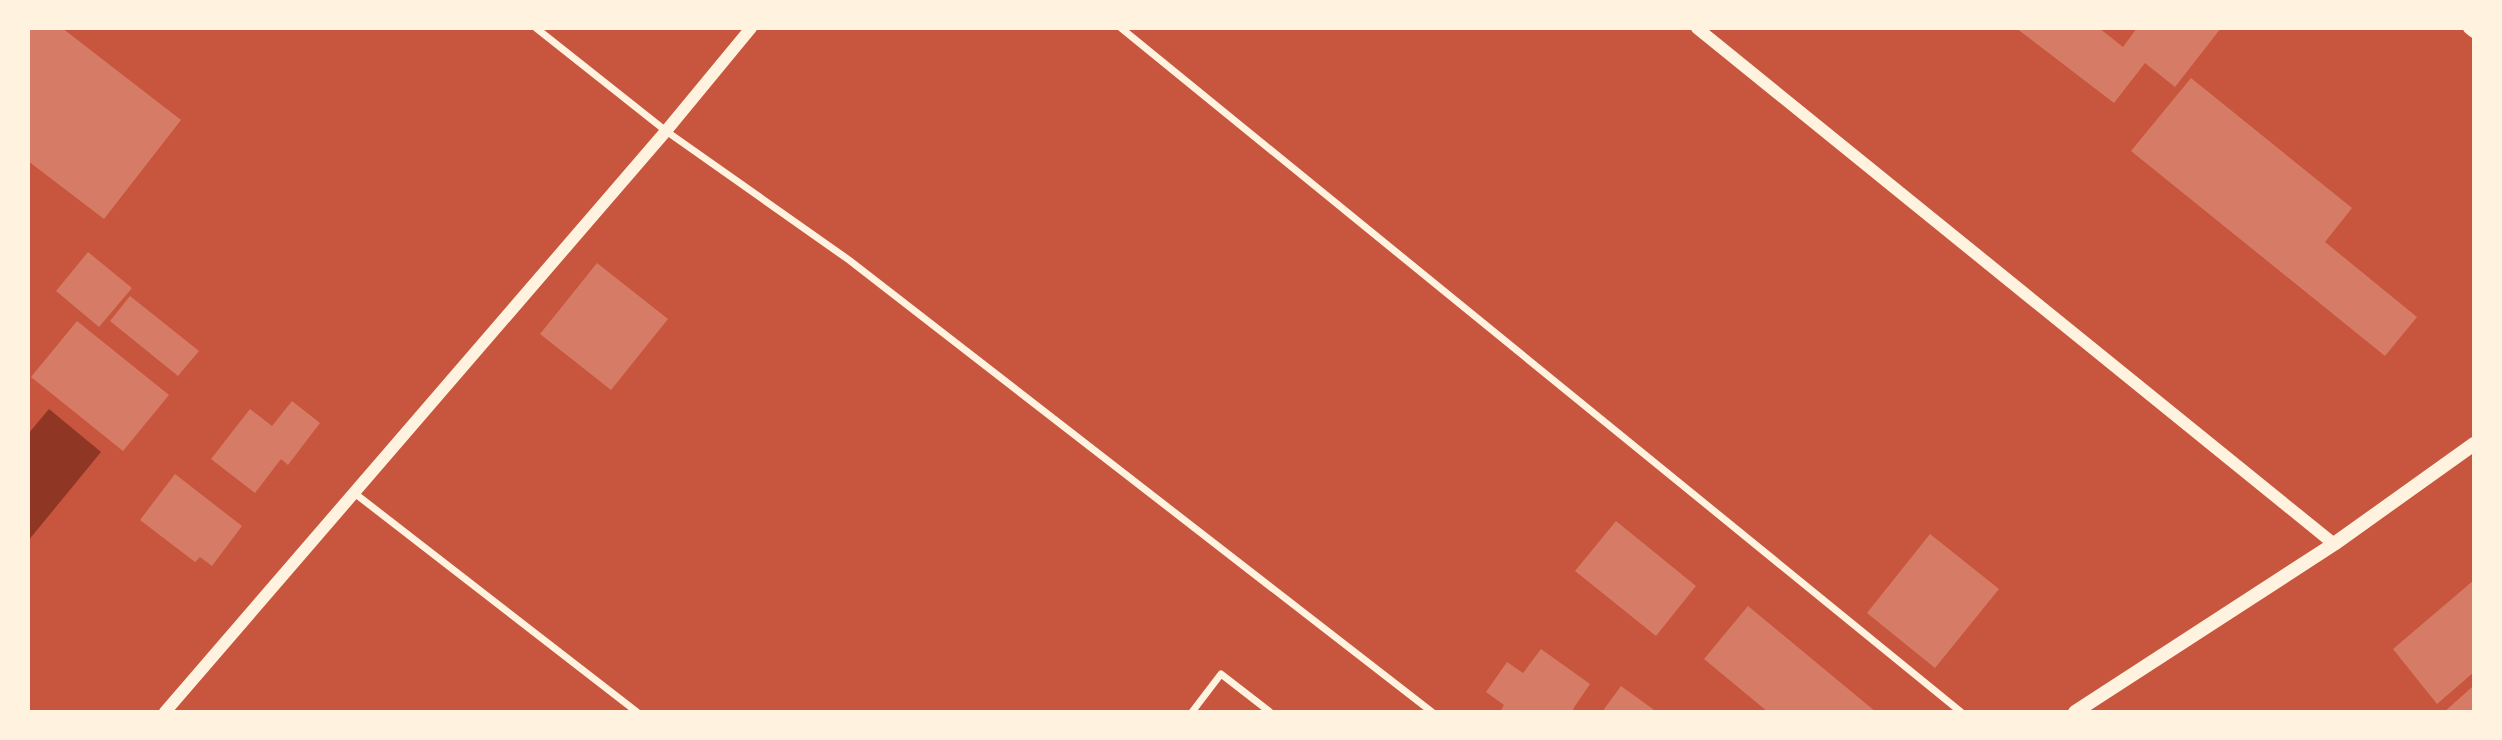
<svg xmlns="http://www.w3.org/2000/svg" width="2502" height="740" viewBox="0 0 2502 740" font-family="Poppins,sans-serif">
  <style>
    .water { fill: #8f3625 }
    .building { fill: #d67c66 }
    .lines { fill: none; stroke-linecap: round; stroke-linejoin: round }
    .minor { stroke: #fff3e0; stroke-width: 7 }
    .tertiary { stroke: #fff3e0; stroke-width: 12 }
    .secondary { stroke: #fff3e0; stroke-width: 14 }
  </style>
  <rect width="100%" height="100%" fill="#c8553d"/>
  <path class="water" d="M49,409L101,452L28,541V434Z"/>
  <path class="building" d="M28,28H62L181,120L104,219L28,161Z
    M2016,28H2099L2123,47L2137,28H2221L2175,87L2145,63L2114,103Z
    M2191,78L2352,208L2325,242L2417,317L2385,356L2131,151Z
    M88,252L132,288L99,327L56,291Z
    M597,263L668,319L611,390L540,334Z
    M130,296L199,351L178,376L110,321Z
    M77,321L169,395L123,451L31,377Z
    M292,401L320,423L288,465L281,459L255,493L211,459L250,409L272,426Z
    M175,474L242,526L212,566L200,557L195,562L140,520Z
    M1616,521L1696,586L1656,636L1575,571Z
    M1930,534L1999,589L1935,668L1867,613Z
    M2474,580V672L2437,704L2393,649Z
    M1748,606L1876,712H1768L1704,659Z
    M1541,649L1590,684L1573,709L1578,712H1500L1504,705L1486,692L1507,662L1523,673Z
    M1621,686L1657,712H1602Z
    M2474,686V712H2444L2471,688Z"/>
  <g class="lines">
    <path class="minor" d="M536,28L666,131L849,260L1432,712
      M1121,28L1961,712
      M353,492L637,712
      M1192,712L1221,674L1270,712"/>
    <path class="tertiary" d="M1697,28L2334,544
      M2469,28L2474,32
      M165,712L666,131L751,28"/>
    <path class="secondary" d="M2075,712L2334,544L2474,444"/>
  </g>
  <rect width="2502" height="740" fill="none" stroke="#fff3e0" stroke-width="60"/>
</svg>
